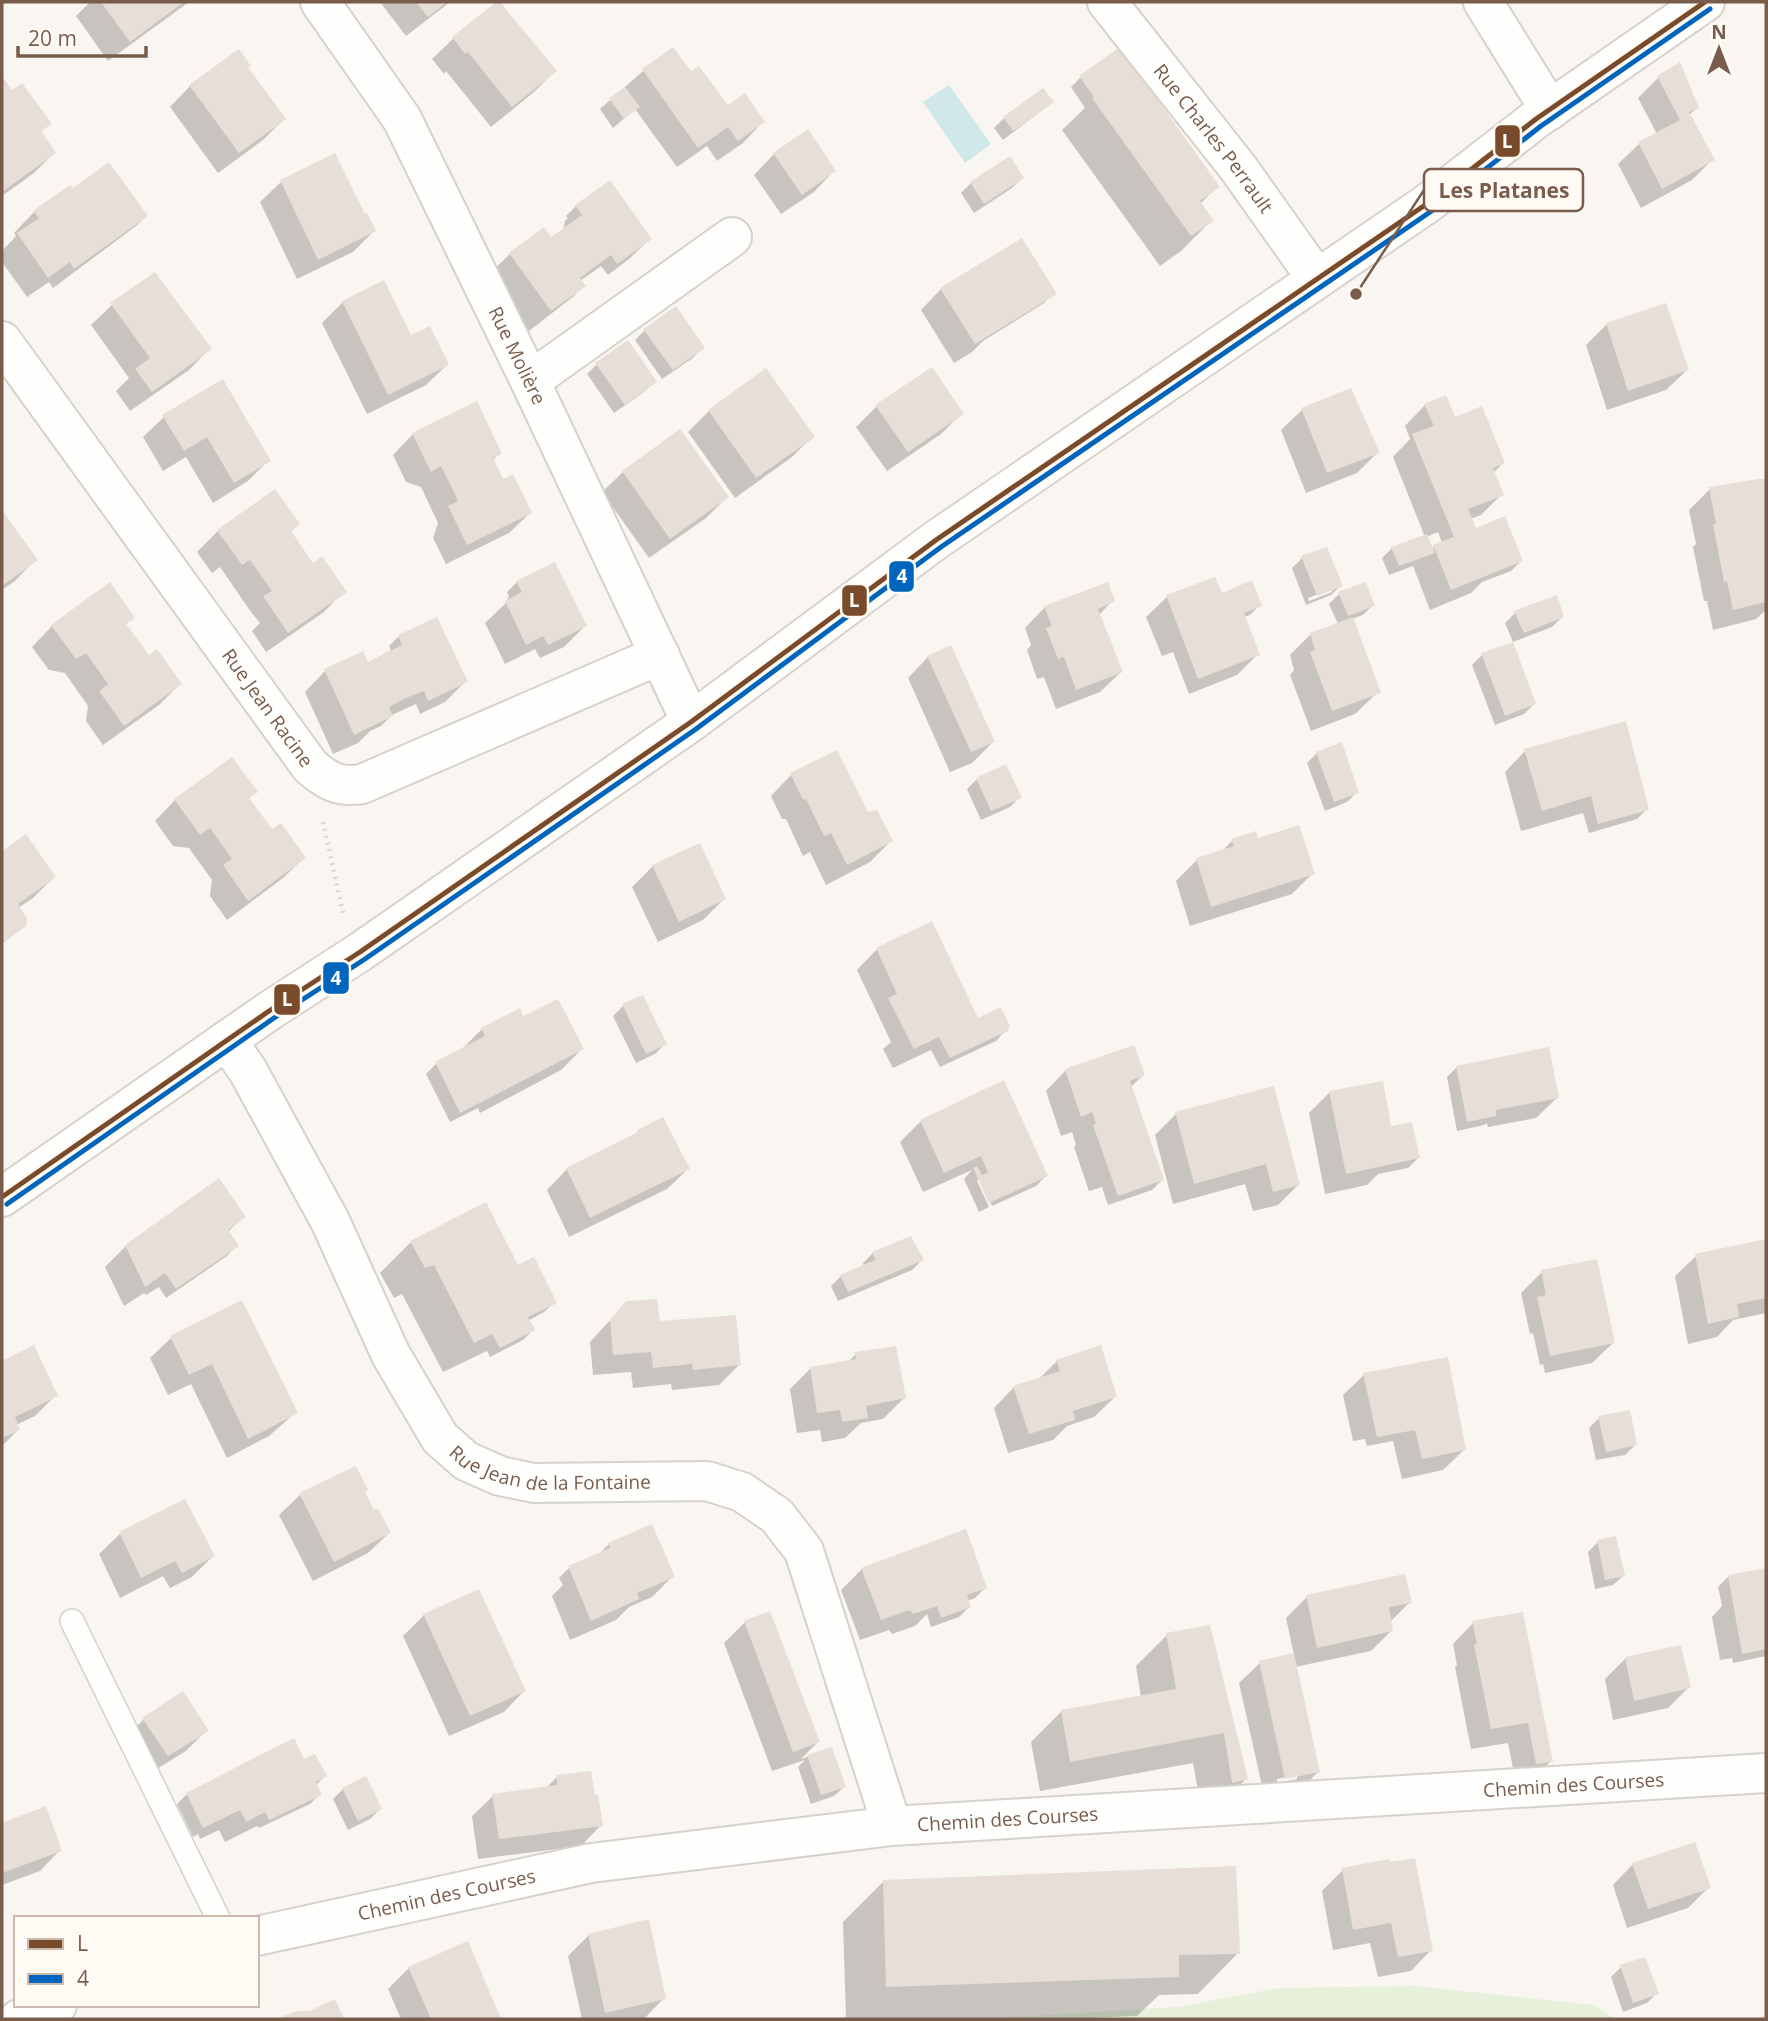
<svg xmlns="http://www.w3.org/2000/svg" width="1768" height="2021" viewBox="0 0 1768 2021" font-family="'Open Sans',sans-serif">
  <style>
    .green { fill: #e7f0db }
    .water { fill: #d0e8ea }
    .shadow { fill: #0003; fill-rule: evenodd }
    .building { fill: #e6ded7 }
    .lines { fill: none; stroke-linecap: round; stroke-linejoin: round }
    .lane-casing { stroke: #d7d1cb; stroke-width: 26 }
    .street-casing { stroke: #d7d1cb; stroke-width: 42 }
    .secondary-casing { stroke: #d9d2cb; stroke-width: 42 }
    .path { stroke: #dcd5d0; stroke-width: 4.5; stroke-dasharray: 2 5; stroke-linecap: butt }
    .lane { stroke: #fefefd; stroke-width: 23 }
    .street { stroke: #fefefd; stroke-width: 38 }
    .secondary { stroke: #fefefd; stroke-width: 38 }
    .bus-1-casing { stroke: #fffaf3; stroke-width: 10 }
    .bus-2-casing { stroke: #fffaf3; stroke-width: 10 }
    .bus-1 { stroke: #7a4b2a; stroke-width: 5 }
    .bus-2 { stroke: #0065bd; stroke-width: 5 }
    .labels { text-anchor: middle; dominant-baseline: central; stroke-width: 5; stroke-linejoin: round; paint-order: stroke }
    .street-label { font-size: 19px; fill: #7a5c4d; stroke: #fffaf3 }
    .leader { fill: none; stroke: #7a5c4d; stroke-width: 2.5 }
    .callout-dot { fill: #7a5c4d; stroke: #fffaf3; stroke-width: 2.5 }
    .callout { fill: #fffaf3; stroke: #7a5c4d; stroke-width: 2.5 }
    .callout-label { font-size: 21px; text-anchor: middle; font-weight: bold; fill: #7a5c4d }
    .line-badge { stroke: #fffaf3; stroke-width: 2.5 }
    .badge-label { font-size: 19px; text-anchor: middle; font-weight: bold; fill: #fff }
  </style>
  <rect width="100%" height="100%" fill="#f9f5f0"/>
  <path class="green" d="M1415,1986L1593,2005L1615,2019H985L1178,2007L1279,1988Z"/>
  <path class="water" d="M949,85L991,144L965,163L923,102Z"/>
  <path class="shadow" d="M90,2H189L108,61L76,16Z
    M380,2H450L406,36Z
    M498,2L555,71L534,92L491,127L446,71L444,74L432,59L453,39Z
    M247,67L284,119L263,140L218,173L170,107L190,86Z
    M643,71L690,74L725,105L763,122L743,143L717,161L707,146L677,167L635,109L613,128L600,109Z
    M1081,77L1218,186L1200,204L1212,220L1181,251L1160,266L1062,130L1085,108L1071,87Z
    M1658,78L1697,108L1689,115L1713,159L1692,180L1641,208L1618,164L1639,144L1657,134L1638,98Z
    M2,79L9,90L49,123L40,133L54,153L34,173L2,196Z
    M1051,102L1041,111L1003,140L994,128L1004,118Z
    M774,154L834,171L814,192L781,214L754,175Z
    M334,156L364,217L374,231L353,252L297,279L260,202L281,182Z
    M1009,159L1022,178L1012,188L974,213L961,193L971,183Z
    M576,206L650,239L629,259L608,275L601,266L580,281L583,286L574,296L529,331L489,274L510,254L550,239L563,230L565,221L568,218L566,216Z
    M34,212L146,216L136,226L53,288L49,282L27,297L2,262V251L16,236L14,233Z
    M941,289L1054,293L1044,303L983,341L972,352L954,363L921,310Z
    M343,302L410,338L447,365L426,385L367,414L322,323Z
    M112,305L209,349L189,370L130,411L116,391L129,378L91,325Z
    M1607,324L1687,370L1666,390L1607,410L1586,345Z
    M645,330L702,348L693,358L662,379L635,340Z
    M597,364L654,382L644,392L614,413L587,374Z
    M1425,405L1454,420L1503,463L1493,473L1502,494L1481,515L1470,519L1475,530L1521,561L1511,571L1482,582L1471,593L1430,610L1413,566L1389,575L1382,558L1392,548L1425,537L1393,457L1410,439L1405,426ZM1438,532L1442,543L1431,549L1426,537Z
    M876,407L961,414L941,434L887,471L856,427Z
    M1302,410L1378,452L1357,473L1306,493L1281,430Z
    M709,411L813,436L792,457L735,498L688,432Z
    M164,417L269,460L248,481L213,503L186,457L163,471L143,437Z
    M413,434L500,453L492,461L503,482L530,513L509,533L446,564L433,538L438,523L421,487L406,482L393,455Z
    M623,472L727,497L706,518L649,558L602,492Z
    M1766,481V610L1756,619L1713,630L1707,601H1704L1693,547L1696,544L1689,510L1710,489Z
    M2,513L35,560L15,581L2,590Z
    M298,524L290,532L312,564L344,591L324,612L266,652L252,631L260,623L251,612L220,567L212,573L197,552L218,531Z
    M1302,558L1341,585L1331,595L1306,605L1292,568ZM1332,589V592L1309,601L1308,598Z
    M517,582L585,626L564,647L540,658L535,649L505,664L485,623L505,604L509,596L507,592Z
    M1339,594L1373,605L1363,615L1352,619L1376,694L1355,714L1311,731L1290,675L1294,670L1290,655L1311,634L1338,624L1329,604Z
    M1221,595L1260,605L1250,615L1244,617L1258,654L1237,675L1189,694L1173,652L1162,656L1146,617L1167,597Z
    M1113,600L1099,615L1121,672L1100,692L1056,709L1044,677L1037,679L1027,650L1031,645L1025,628L1045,607Z
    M1515,613L1562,617L1552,627L1513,642L1505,623Z
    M133,618L125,625L148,658L180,684L159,705L103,745L86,721L88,706L65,673L49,670L32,647L52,626Z
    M399,636L465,682L445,702L420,714L416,704L392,715L381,726L370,731L358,743L333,754L305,692L325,671L367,663L388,652L391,650L389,646Z
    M1482,655L1534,704L1524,714L1495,725L1472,665Z
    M928,657L993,742L972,763L950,772L908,678Z
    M1525,751L1647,809L1637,819L1589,833L1583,813L1521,831L1505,772Z
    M1317,753L1357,792L1347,802L1325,811L1307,763Z
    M791,775L868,815L891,841L870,862L826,885L810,852L803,856L786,819H782L771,796Z
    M977,779L1020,797L1010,807L981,820L967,789Z
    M256,792L248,799L272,832L304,858L283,878L227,920L210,896L212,880L189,848L173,846L155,821L175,800Z
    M25,837L54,877L33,898L18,908L24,925L2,944V854Z
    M1257,840L1313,873L1292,894L1190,926L1176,881L1197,860L1221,852L1232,841Z
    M653,866L724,899L703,920L658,942L632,887Z
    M877,949L977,1021L1006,1030L996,1041L940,1067L931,1050L893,1068L883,1049L891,1042L857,970Z
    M643,997L665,1044L655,1054L636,1063L613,1016L623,1006Z
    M523,1019L582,1049L561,1070L480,1113L478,1108L450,1122L426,1074L436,1064L461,1050L482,1029Z
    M1457,1067L1557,1098L1536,1118L1488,1127L1487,1123L1484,1125L1457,1131L1447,1077Z
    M1066,1070L1143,1075L1131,1087L1162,1180L1152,1190L1108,1205L1102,1187L1089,1191L1074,1147L1076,1145L1072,1132L1061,1136L1046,1091Z
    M1273,1088L1299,1184L1278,1205L1253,1211L1245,1184L1173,1204L1155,1135L1176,1114Z
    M1330,1092L1385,1129L1418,1158L1408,1168L1378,1174L1367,1185L1325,1194L1309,1113Z
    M921,1121L1046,1176L1036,1186L992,1206L980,1178L977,1181L989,1207L979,1212L964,1179L972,1170L923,1192L900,1142Z
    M638,1132L688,1169L667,1189L569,1237L547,1190L567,1169L634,1135Z
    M244,1216L228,1232L236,1246L227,1256L166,1298L159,1287L146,1295L144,1293L124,1306L105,1267L126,1246Z
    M1766,1241V1313L1733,1320L1717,1337L1688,1344L1675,1276L1696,1256Z
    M411,1242L517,1268L554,1303L544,1312L528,1321L533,1330L523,1340L490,1357L487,1351L443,1372L402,1294L394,1298L380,1273Z
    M873,1253L922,1260L912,1270L838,1301L831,1286L841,1276L864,1266L863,1263Z
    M1542,1272L1613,1343L1592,1363L1545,1373L1543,1364L1540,1365L1533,1333L1530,1334L1521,1293Z
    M241,1302L296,1412L269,1436L227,1458L191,1384L168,1395L150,1358L171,1338Z
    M626,1303L658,1323L739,1365L719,1385L672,1390L671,1384L633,1388L631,1372L593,1375L590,1342Z
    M33,1348L56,1395L35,1416L16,1425L18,1430L2,1446V1363Z
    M856,1354L904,1398L883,1419L861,1423L845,1438L822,1442L820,1430L797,1433L790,1389L811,1368L848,1362Z
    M1057,1361L1115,1397L1094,1417L1067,1426L1053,1440L1008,1453L994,1408L1014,1387L1039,1379Z
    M1364,1375L1464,1450L1443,1470L1402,1479L1393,1441L1367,1446L1365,1439L1353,1441L1343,1395Z
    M1599,1418L1635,1445L1625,1455L1596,1460L1589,1428Z
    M363,1493L373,1513L389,1533L368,1553L313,1581L279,1515L300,1495Z
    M185,1501L213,1556L192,1577L170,1588L163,1576L120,1598L99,1554L120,1534Z
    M1598,1542L1623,1576L1613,1585L1595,1589L1588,1552Z
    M609,1544L673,1576L652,1597L629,1607L616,1620L570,1640L552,1596L563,1585L559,1578L569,1568L598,1555Z
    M862,1569L985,1588L975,1598L967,1601L969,1607L959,1617L931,1627L927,1614L915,1626L892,1634L889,1630L860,1640L841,1590Z
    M1766,1569V1656L1733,1663L1732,1658L1720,1660L1712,1617L1722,1606L1718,1587L1728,1577Z
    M1307,1597L1410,1602L1390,1622L1391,1631L1371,1651L1295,1667L1318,1772L1298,1792L1265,1799L1239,1683L1260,1663L1294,1655L1286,1618ZM1297,1775V1779L1277,1783V1779Z
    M424,1615L524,1691L504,1712L449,1736L403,1636Z
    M745,1622L818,1742L801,1759L830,1749L844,1787L834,1796L811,1804L798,1767L805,1760L772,1771L724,1643Z
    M1473,1623L1551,1761L1531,1782L1516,1784L1508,1743L1471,1749L1455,1667L1457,1665L1453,1644Z
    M1208,1627L1246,1779L1215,1810L1202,1813L1193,1763L1040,1791L1031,1742L1062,1711L1141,1697L1136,1666L1167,1635Z
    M1626,1658L1689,1687L1668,1708L1613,1720L1605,1679Z
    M144,1719L206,1731L186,1751L147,1775L123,1740Z
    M304,1762L325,1776L316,1785L320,1794L310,1804L259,1828L257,1826L225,1842L219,1830L200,1839L198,1834L193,1837L177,1804L187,1794Z
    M557,1777L601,1825L581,1846L478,1859L472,1816L493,1796L546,1788Z
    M343,1789L380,1809L370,1819L348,1830L333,1799Z
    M45,1808L60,1850L40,1871L2,1885V1824Z
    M1633,1864L1709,1887L1688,1908L1627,1928L1613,1885Z
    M1343,1870L1431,1950L1411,1971L1378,1977L1370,1943L1333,1950L1322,1891Z
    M884,1881L1238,1953L1198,1994L1159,1995L1137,2016L1057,2019H846L843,1922Z
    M589,1935L664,1998L644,2019H582L568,1956Z
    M467,1943L499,2019H401L388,1989L409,1968Z
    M1621,1967L1657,1993L1647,2003L1623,2012L1611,1977Z"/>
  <path class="building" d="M101,2H184L130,42Z
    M416,2H447L428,17Z
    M496,2H500L557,71L512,107L468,52L465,54L452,37Z
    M673,47L691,71L699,66L728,105L745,93L765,122L738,141L728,127L698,148L642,69Z
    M1120,47L1220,187L1200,201L1214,221L1191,236L1092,98L1094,97L1079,76Z
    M239,49L251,66L248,67L286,119L239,153L189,85Z
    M1680,62L1699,108L1689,112L1715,160L1662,189L1638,142L1680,120L1657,76Z
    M2,76L12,90L22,83L52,124L41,131L56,153L2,192Z
    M625,87L640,107L624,119L609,98Z
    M1043,88L1054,102L1013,131L1003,117Z
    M808,129L836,171L802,195L773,153Z
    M335,153L365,214L367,213L376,231L318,260L280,180Z
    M1010,156L1024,178L984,204L970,182Z
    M109,162L148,216L74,269L70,262L48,278L17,233L39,218L33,211L70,185L73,188Z
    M610,180L652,239L617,264L611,255L580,278L586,286L551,311L509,253L544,227L551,237L582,215L575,205Z
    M1022,238L1057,294L975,344L940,288Z
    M155,272L212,349L152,392L135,369L150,358L110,303Z
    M384,280L411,335L430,326L449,365L388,395L342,301Z
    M1666,303L1689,370L1628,391L1606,323Z
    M676,306L705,348L673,370L643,329Z
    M628,340L657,382L625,405L595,363Z
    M932,367L964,414L908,452L875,405Z
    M766,368L815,437L756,478L708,410Z
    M223,379L271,461L234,483L207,437L184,451L162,415Z
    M1351,388L1380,453L1327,473L1301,408Z
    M1446,395L1455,417L1482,406L1505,463L1493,468L1504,495L1468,509L1476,528L1505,516L1523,561L1451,590L1433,545L1454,537L1412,434L1434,426L1424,404Z
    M477,401L502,454L493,458L503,479L513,474L532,513L467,545L448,506L458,501L450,484L441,466L431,472L412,433Z
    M680,429L729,497L670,539L622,471Z
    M1758,479H1766V602L1733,610L1727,581L1724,582L1713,524H1716L1709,487Z
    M275,489L300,524L291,531L313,563L322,556L347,592L288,633L263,596L272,591L250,560L242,565L217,530Z
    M2,510L38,560L2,586Z
    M1427,534L1435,553L1399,566L1391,547Z
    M1327,547L1343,586L1317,596L1301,556Z
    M555,562L587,626L548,645L543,636L526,645L505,601L522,592L516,581Z
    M1215,577L1222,593L1252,580L1262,606L1244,613L1260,655L1198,679L1166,595Z
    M110,582L135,618L126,624L149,655L157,649L182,684L124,726L99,691L108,684L86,653L76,659L51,625Z
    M1108,582L1115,601L1098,609L1123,672L1076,690L1064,657L1058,659L1046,628L1052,626L1044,606Z
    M1366,582L1375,606L1348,616L1338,592Z
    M1557,595L1564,617L1524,633L1514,611Z
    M437,617L468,682L428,701L424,691L406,698L389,707L393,716L354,735L324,669L363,651L368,662L402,645L398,635Z
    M1353,617L1381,693L1332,711L1310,652L1315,650L1310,633Z
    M1513,642L1536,704L1505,716L1481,653Z
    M951,645L995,742L971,752L927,656Z
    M1626,721L1649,810L1598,824L1591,796L1542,811L1524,749Z
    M1342,742L1359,793L1334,802L1316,752Z
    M837,750L868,812L877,810L893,841L847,865L831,833L824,836L806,799L803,800L790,773Z
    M232,757L258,792L249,798L272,829L281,823L306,858L248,901L223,865L232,859L210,828L200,835L174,799Z
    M1006,764L1022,798L991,811L976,778Z
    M1299,825L1315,874L1211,907L1196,858L1234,846L1231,839L1256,831L1258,838Z
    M26,834L56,877L18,904L27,918L26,926L2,943V851Z
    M700,843L726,899L679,922L652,865Z
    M932,921L978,1018L1001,1007L1010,1026L1008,1031L950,1058L939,1037L914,1049L888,998L897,994L876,948Z
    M643,995L667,1044L646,1054L622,1004Z
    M558,999L584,1049L460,1113L435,1062L485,1036L481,1028L520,1008L523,1016Z
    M1134,1045L1145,1075L1130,1081L1164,1180L1118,1196L1093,1125L1096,1124L1092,1112L1081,1117L1065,1069Z
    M1549,1047L1559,1098L1496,1110V1116L1467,1122L1456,1066Z
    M1004,1080L1048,1176L989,1203L973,1168L977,1166L982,1175L988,1173L981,1156L944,1173L920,1120Z
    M1383,1081L1391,1126L1412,1122L1420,1158L1346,1174L1329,1091Z
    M1274,1086L1300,1185L1273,1192L1266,1164L1194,1184L1175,1112Z
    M663,1117L690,1169L590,1218L566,1168L638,1132L637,1130Z
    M219,1178L246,1217L228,1230L239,1246L176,1289L165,1273L145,1287L125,1245Z
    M486,1202L518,1265L534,1257L557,1303L528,1317L535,1330L500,1348L492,1334L474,1343L434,1265L425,1268L410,1241Z
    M911,1236L924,1260L848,1292L840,1275L875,1260L872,1252Z
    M1766,1239V1298L1737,1304L1739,1317L1708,1324L1695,1254Z
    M1597,1259L1615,1343L1550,1356L1537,1297L1546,1295L1541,1270Z
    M657,1299L660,1321L736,1315L741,1365L693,1370L692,1364L653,1368L651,1352L613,1355L610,1320L626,1301Z
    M242,1300L298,1413L248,1439L212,1364L189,1375L170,1336Z
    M34,1345L58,1396L15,1417L20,1430L2,1438V1361Z
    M1101,1345L1117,1397L1073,1411L1075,1420L1029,1434L1013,1386L1060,1371L1056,1360Z
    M896,1346L906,1398L866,1406L868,1418L842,1422L840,1410L817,1413L810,1367L856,1359L855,1352Z
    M1448,1357L1466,1450L1422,1459L1415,1430L1377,1437L1363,1373Z
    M1630,1410L1637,1445L1606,1452L1598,1416Z
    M356,1466L368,1490L365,1492L374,1510L378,1508L391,1533L334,1562L299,1493Z
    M185,1499L215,1556L182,1573L175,1561L141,1578L119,1532Z
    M652,1524L675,1577L637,1593L639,1599L591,1621L568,1566L610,1548L608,1543Z
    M966,1529L987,1588L967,1595L971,1607L941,1618L937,1606L913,1614L910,1610L881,1620L861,1568Z
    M1616,1536L1625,1576L1605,1580L1597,1540Z
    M1766,1568V1649L1742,1654L1728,1575Z
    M1405,1574L1412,1603L1389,1607L1393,1631L1317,1648L1306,1595Z
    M479,1589L526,1691L470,1716L423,1614Z
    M770,1611L820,1742L793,1752L744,1621Z
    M1523,1612L1553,1762L1536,1764L1528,1723L1491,1729L1474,1645L1477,1644L1472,1621Z
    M1210,1625L1248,1779L1232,1783L1224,1733L1070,1762L1061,1710L1176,1689L1166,1633Z
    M1681,1645L1691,1688L1634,1701L1625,1657Z
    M1294,1653L1320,1772L1285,1779L1259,1661Z
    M183,1691L209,1731L168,1756L142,1718Z
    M294,1738L304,1759L315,1754L327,1776L316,1782L322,1795L269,1820L265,1812L246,1822L240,1810L203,1828L186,1793Z
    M832,1747L846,1787L821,1795L807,1755Z
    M591,1771L595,1795H598L603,1826L499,1839L492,1794L557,1785V1775Z
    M366,1776L382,1809L358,1821L342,1788Z
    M46,1806L62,1851L2,1873V1823Z
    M1695,1842L1711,1888L1648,1909L1632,1863Z
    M1415,1858L1433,1951L1398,1957L1391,1923L1353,1930L1342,1868L1389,1859L1390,1862Z
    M1236,1866L1240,1954L1179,1955V1977L886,1987L883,1880Z
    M649,1919L666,1999L605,2013L588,1934Z
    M468,1941L501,2019H431L408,1967Z
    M1645,1957L1659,1994L1633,2003L1620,1965Z
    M335,1999L344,2019H277L296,2011H310Z"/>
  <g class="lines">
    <defs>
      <path id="lane" d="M72,1621L218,1918"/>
      <g id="street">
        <path id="s1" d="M320,2L402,119L530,381L691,722"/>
        <path id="s2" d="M1107,2L1239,169L1317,279"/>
        <path d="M1483,2L1550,110"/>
        <path id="s3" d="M2,341L310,766C327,781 339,788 362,784L660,655"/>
        <path d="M530,381L732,237"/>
        <path id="s4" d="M227,1040L248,1071L330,1221L391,1355L440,1438L466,1461L500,1476L534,1483L707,1481L742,1492L777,1516L804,1551L892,1826"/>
        <path id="s5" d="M257,1936L591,1863L892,1826L1766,1773"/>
        <path d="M19,2019L57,2005"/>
      </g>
      <path id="secondary" d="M2,1197L269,1011L360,952L691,722L936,540L1428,203L1536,119L1705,2"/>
    </defs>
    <use href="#lane" class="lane-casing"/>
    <use href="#street" class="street-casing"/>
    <use href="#secondary" class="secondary-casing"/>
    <path class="path" d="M323,822L343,913"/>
    <use href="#lane" class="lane"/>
    <use href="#street" class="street"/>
    <use href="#secondary" class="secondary"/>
    <defs>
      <path id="bus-1" d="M2,1197L269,1011L360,952L691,722L936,540L1428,203L1536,119L1705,2"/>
      <path id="bus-2" d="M7,1204L274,1018L365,959L696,729L941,547L1433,210L1541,126L1710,9"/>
    </defs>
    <use href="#bus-1" class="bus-1-casing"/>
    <use href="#bus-2" class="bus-2-casing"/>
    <use href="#bus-1" class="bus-1"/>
    <use href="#bus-2" class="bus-2"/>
  </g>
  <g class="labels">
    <g class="street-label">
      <text stroke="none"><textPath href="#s2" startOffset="173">Rue Charles Perrault</textPath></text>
      <text stroke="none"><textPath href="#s1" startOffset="406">Rue Molière</textPath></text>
      <text stroke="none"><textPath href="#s3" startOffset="453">Rue Jean Racine</textPath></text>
      <text stroke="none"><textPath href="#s4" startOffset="572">Rue Jean de la Fontaine</textPath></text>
      <text stroke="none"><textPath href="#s5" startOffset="1328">Chemin des Courses</textPath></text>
      <text stroke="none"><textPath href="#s5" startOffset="761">Chemin des Courses</textPath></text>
      <text stroke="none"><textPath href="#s5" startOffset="194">Chemin des Courses</textPath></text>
    </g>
  </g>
  <path class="leader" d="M1356 294L1424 190"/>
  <circle class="callout-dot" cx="1356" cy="294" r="7"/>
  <rect class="callout" x="1424" y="169" width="159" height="42" rx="7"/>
  <g class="callout-label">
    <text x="1504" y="198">Les Platanes</text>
  </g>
  <g class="line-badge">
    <rect x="1494" y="124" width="27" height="34" rx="7" fill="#7a4b2a"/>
    <rect x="888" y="560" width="27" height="33" rx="7" fill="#0065bd"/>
    <rect x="841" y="584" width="27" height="33" rx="7" fill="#7a4b2a"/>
    <rect x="322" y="961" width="28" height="34" rx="7" fill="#0065bd"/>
    <rect x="273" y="983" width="28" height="33" rx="7" fill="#7a4b2a"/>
  </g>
  <g class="badge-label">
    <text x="1507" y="148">L</text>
    <text x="902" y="583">4</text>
    <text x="854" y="607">L</text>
    <text x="336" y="985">4</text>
    <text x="287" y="1006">L</text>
  </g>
  <rect width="1768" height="2021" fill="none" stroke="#7a5c4d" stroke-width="7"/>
  <rect x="14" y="1916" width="245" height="91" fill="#fffaf3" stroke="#cabbb1" stroke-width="2"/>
  <rect x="28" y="1939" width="35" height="10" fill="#7a4b2a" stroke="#cabbb1" stroke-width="2"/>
  <text x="77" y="1951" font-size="21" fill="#7a5c4d">L</text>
  <rect x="28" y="1974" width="35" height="10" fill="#0065bd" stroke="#cabbb1" stroke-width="2"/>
  <text x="77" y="1986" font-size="21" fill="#7a5c4d">4</text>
  <g transform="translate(1719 49)" stroke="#fffaf3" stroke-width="5" paint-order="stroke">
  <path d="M0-5L12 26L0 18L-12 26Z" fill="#7a5c4d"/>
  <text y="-10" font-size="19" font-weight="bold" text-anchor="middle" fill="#7a5c4d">N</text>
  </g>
  <path d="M18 46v10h128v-10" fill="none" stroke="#7a5c4d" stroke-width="3.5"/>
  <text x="28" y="46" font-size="21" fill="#7a5c4d" stroke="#fffaf3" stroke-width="5" paint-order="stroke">20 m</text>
</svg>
